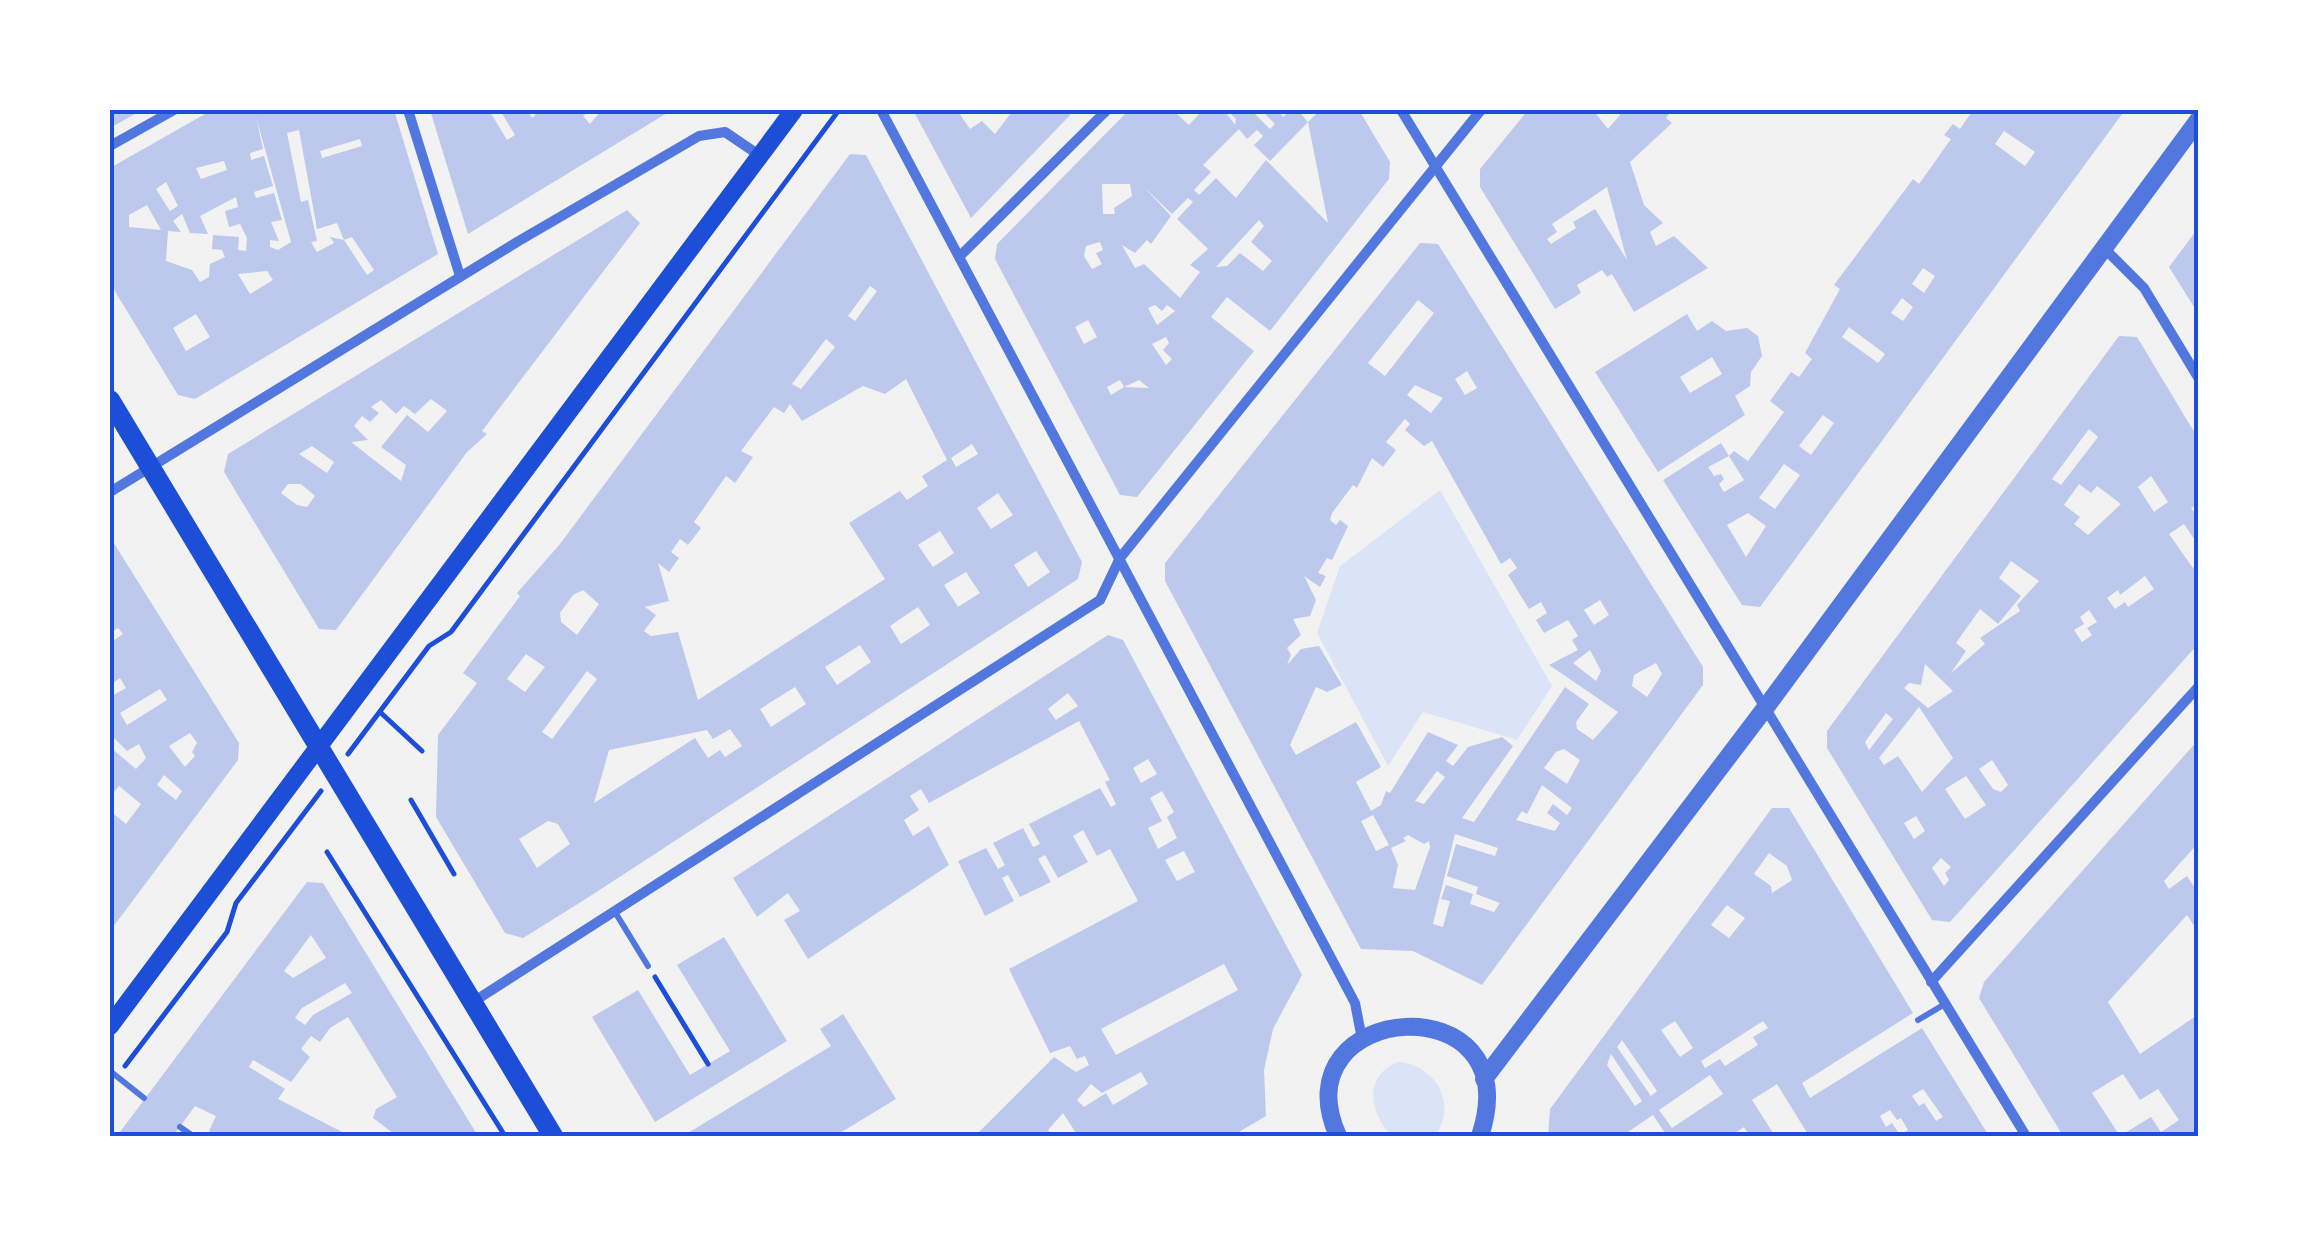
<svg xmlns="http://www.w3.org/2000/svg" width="2309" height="1246" viewBox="0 0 2309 1246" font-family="Literata,serif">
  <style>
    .green { fill: #dbe4f7 }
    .building { fill: #bdc9ec; fill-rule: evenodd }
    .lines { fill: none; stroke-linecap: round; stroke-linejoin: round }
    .path { stroke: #1d4ed8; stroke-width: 5 }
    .service { stroke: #5277de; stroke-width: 6 }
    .minor { stroke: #5277de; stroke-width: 10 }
    .tertiary { stroke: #5277de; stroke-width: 18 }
    .secondary { stroke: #1d4ed8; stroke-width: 18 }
    .primary { stroke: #1d4ed8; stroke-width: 20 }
    .neatline { fill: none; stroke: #1d4ed8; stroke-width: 4 }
  </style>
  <rect width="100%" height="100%" fill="#f2f2f2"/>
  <path class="green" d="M1440,490L1552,686L1517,740L1423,712L1388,766L1317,633L1340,566Z
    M1398,1062C1436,1064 1458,1105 1435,1136H1392C1369,1113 1363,1076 1398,1062Z"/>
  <path class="building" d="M110,110H142L110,128Z
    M212,110H394L438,254L195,399L178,395L110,283V168ZM256,117L291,242L278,250L270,247V240L279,241L271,222L282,220L274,193L256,198L254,192L273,186L264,156L251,160L250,153L263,149ZM299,130L317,229L337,223L344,240L330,237L334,243L317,252L311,242L317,241L308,200L301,202L287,133ZM360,139L362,146L322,158L320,151ZM224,161L227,170L201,179L196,168ZM166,182L178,206L170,211L156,189ZM236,197L238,207L225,211L229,227L240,224L247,238L246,251L238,250L239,237L213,235L212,249L222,250L225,257L210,264L209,277L200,282L192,270L166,261L168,231L181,232L173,221L182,214L190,233L208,234L200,216ZM147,205L161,230L129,227V215ZM352,237L374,270L367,275L344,240ZM267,271L273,280L250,294L238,274ZM196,314L210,337L186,351L173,328Z
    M430,110H489L507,140L515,135L500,110H527L532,118L540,110H591L583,116L590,124L602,110H672L468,234Z
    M913,110H957L970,129L982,121L995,134L1011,113L1007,110H1075L971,218Z
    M1129,110H1181L1177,114L1189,125L1199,114L1194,110H1224L1235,125L1236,119L1227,110H1251L1270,129L1275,124L1261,110H1284L1280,113L1283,117L1291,110H1305L1301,114L1308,122L1270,161L1254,145L1263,136L1257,130L1247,139L1239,129L1203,165L1211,172L1194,190L1199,195L1216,178L1236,198L1266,160L1328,223L1308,122L1317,113L1315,110H1359L1390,162L1389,179L1270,331L1227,297L1211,317L1254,351L1137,497L1120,495L995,259L997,244ZM1102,184H1130L1132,196L1114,208L1115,214H1103ZM1144,187L1172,214L1188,198L1193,202L1177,219L1208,249L1190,265L1200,272L1180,298L1144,264L1135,268L1122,245L1135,253L1147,240L1151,244L1171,216ZM1259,220L1264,226L1251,242L1272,261L1263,271L1240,253L1227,266L1216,267ZM1100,242L1103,250L1096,253L1102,264L1092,269L1084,256L1086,246ZM1155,305L1162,311L1167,305L1175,311L1157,325L1148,308ZM1088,320L1097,337L1084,344L1075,327ZM1166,337L1169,343L1163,350L1172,359L1166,365L1152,344ZM1120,380L1124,387L1139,380L1149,388L1124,387L1111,395L1107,387Z
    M1528,110H1593L1608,129L1620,115L1614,110H1672L1666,118L1672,123L1630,162L1644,205L1663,223L1650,232L1656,246L1674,236L1708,268L1634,312L1612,274L1607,277L1602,270L1577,285L1581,293L1555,309L1480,187V169ZM1607,187L1627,260L1595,209L1573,222L1576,228L1551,244L1547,239L1557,232L1552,224Z
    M1973,110H2125L1760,607L1742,605L1663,480L1721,443L1729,456L1708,467L1714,476L1721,474L1724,479L1719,484L1724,492L1744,480L1729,456L1734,451L1748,461L1784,412L1770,401L1791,372L1799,377L1812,359L1805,353L1840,289L1834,285L1913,179L1919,184L1951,139L1944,135L1953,124L1960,129ZM2004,131L2035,152L2025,166L1995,144ZM1923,268L1935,276L1924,293L1912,284ZM1902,298L1913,307L1903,321L1891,313ZM1849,327L1885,354L1878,363L1842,337ZM1823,415L1834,423L1811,455L1799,446ZM1784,464L1800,475L1775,509L1759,498ZM1748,513L1766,526L1746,557L1727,525Z
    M850,154L866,155L1082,562L1078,579L581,902L523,938L505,933L436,817L438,735L477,683L463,673L520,596L517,593L560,544ZM870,286L877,291L855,321L848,316ZM826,339L835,347L801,389L792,384ZM906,379L947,460L922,476L928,486L907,500L900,491L849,523L885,579L698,700L678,632L651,636L644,631L656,615L645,607L669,601L658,563L669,572L679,558L671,552L680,539L688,545L701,528L694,522L726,476L735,483L753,457L741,451L774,407L784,413L790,404L802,421L863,386L885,394ZM972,444L978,454L956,467L951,458ZM998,493L1013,515L991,529L977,508ZM940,531L954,553L933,567L918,545ZM1036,551L1050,572L1028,587L1014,565ZM966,572L980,593L958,607L944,585ZM583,590L599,604L577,635L561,622L560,613L573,595ZM918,607L930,625L901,644L890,626ZM860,645L871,662L837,685L825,667ZM526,654L545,667L525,692L507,679ZM587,671L597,679L552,739L542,732ZM795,687L806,704L771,727L760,709ZM730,729L742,746L725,757L720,750L708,758L695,738L594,803L609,750L707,730L713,739ZM548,821L558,824L570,844L537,868L519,839Z
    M627,210L640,223L482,431L487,434L467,452L336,630L319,629L224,472L228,454ZM431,399L447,411L428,432L407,415L381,447L406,465L401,481L351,442L368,440L354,426L362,416L370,422L379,413L371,407L381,400L396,414L404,406L415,414ZM312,446L334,462L327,473L299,454ZM288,484H301L315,496L307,507L297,505L281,493Z
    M2199,227V315L2169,267Z
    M1420,243L1438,244L1703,667V685L1482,985L1413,951L1361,949L1165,581V563ZM1418,300L1434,313L1385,376L1368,363ZM1467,371L1477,388L1465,395L1455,379ZM1415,385L1443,398L1431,413L1407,395ZM1405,419L1410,424L1405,430L1424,446L1432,441L1501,564L1510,558L1517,568L1508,575L1529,609L1541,602L1547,613L1536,620L1544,633L1568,620L1578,636L1572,640L1578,650L1549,665L1618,712L1593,740L1577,729L1576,722L1589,704L1565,687L1474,822L1462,818L1513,746L1502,737L1468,747L1453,766L1446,761L1458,745L1428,732L1390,793L1386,791L1381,805L1371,811L1356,782L1381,767L1356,722L1296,755L1290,745L1316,687L1327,692L1342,685L1319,646L1301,649L1287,665L1291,655L1287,648L1301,635L1293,619L1310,616L1316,600L1304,576L1320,587L1326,576L1318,573L1327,558L1332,560L1348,526L1340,520L1336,525L1330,520L1332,513L1353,485L1357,488L1372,458L1383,467L1396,450L1386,442ZM1600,600L1609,615L1594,625L1584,610ZM1590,650L1601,671L1596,681L1573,663ZM1656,663L1662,674L1647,697L1632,686L1634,675ZM1564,749L1580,760L1567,784L1544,768L1556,752ZM1437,771L1445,777L1424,804L1415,801ZM1542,785L1572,808L1567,815L1553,804L1547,813L1560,823L1555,831L1516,820L1522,811L1527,814ZM1373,815L1389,845L1376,851L1361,821ZM1455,834L1498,848L1495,856L1456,844L1447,876L1478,887L1476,894L1500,903L1494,912L1470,904L1473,894L1446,885L1441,899L1450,901L1443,927L1433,924ZM1408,835L1424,844L1429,841L1430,847L1415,890L1393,888L1398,865L1391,848L1406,841L1403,838Z
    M1687,314L1697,331L1712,321L1726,331L1747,328L1758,336L1762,356L1751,372L1750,386L1735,396L1745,415L1658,472L1595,372ZM1712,357L1722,374L1690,393L1680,377Z
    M2119,336L2137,337L2199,440V503L2191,508L2199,519V546L2184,524L2169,534L2193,568L2199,563V643L1950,922L1932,920L1827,748V731ZM2089,429L2098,437L2061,485L2052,479ZM2151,476L2168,502L2154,512L2138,487ZM2079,484L2091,493L2097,486L2121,504L2088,535L2074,524L2080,517L2064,505ZM2011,561L2039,581L2017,605L2020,611L1980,638L1985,644L1951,673L1966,651L1956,643L1980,609L1998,624L2021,596L1999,578ZM2145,576L2154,589L2128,607L2125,602L2115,609L2107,598L2118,590L2120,595ZM2089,610L2097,622L2087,628L2092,635L2082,642L2074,630L2084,624L2080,617ZM1925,664L1953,691L1928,708L1904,688L1909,683L1921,685ZM1919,707L1953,758L1922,792L1898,756L1884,765L1879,758ZM1886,713L1893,719L1869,750L1865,742ZM1992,760L2008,785L2001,792L1993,789L1979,769ZM1966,776L1986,805L1965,819L1945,789ZM1916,816L1925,831L1914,839L1904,823ZM1941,858L1951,867L1945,873L1949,880L1944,886L1932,868Z
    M110,537L239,743L238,760L110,931V811L126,824L141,804L119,786L110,797V747L136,769L146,758L139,744L127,751L110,734V697L126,688L120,678L113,683L110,679V643L123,634L118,628L110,633ZM160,689L167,700L127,725L120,713ZM190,733L197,743L192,752L195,756L185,767L169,746ZM164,775L182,791L176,800L157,785Z
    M1108,635L1123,640L1302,975L1273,1029L1264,1070L1266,1116L1232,1136H1078L1063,1113L1048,1130L1052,1136L1010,1132L975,1136L1054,1057L1076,1072L1089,1065L1085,1056L1077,1059L1070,1046L1050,1053L1009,969L1138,901L1110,849L1097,856L1083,830L1073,836L1088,862L1058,878L1045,855L1038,859L1051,882L1020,897L1008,875L1002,878L1014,901L985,916L958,861L986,848L998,869L1005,865L993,843L1023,828L1033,847L1040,844L1029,824L1100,788L1111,807L1116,804L1105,782L1110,780L1079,721L929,803L921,789L910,796L919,810L904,820L913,836L929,826L949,865L808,959L784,920L800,911L788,893L757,917L733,878ZM1068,693L1078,706L1056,720L1048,709ZM1148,759L1157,774L1141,783L1133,768ZM1162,791L1174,812L1167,817L1177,838L1158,849L1148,828L1162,821L1150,798ZM1184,851L1195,872L1177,881L1165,860ZM1224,964L1238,990L1116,1055L1101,1029ZM1141,1072L1148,1084L1113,1105L1106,1093L1084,1107L1077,1100L1091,1084L1102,1093Z
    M2199,739V842L2164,881L2169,889L2187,876L2199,894V933L2187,915L2108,1002L2140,1054L2199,1014V1136H2063L1979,998L1984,982ZM2123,1074L2140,1100L2158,1089L2179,1120L2161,1132L2151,1117L2120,1136L2092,1093Z
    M1772,808H1789L1913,1013L1802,1083L1810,1098L1922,1028L1989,1136H1809L1777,1084L1752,1100L1775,1136H1750L1744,1127L1731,1136H1660L1665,1133L1653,1115L1622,1136H1548L1550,1109ZM1769,853L1787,866L1792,880L1772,893L1771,886L1754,874ZM1727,905L1745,918L1729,938L1711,925ZM1675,1021L1693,1048L1680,1057L1661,1030ZM1763,1021L1768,1028L1753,1037L1758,1045L1725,1066L1720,1059L1705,1068L1701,1061ZM1622,1040L1657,1091L1651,1096L1617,1047ZM1611,1054L1642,1101L1635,1106L1607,1065ZM1710,1075L1723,1094L1672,1128L1659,1110ZM1923,1089L1943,1117L1936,1121L1924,1103L1919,1106L1912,1096ZM1890,1110L1897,1120L1901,1118L1908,1130L1900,1135L1892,1123L1886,1127L1880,1116Z
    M307,882L323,883L478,1136H397L373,1118L376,1109L397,1097L348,1017L330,1028L320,1042L311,1036L301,1049L310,1057L291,1082L253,1060L249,1067L285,1089L278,1099L350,1136H216L209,1131L216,1116L195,1106L173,1136H117ZM311,935L326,958L293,978L284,971ZM345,983L352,993L313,1015L305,1025L295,1018L302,1008Z
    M724,937L787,1041L655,1122L592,1017L638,990L690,1075L730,1051L677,965Z
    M843,1014L896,1099L835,1136H683L831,1046L820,1029Z"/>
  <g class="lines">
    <path class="path" d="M380,712L422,751
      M348,754L429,646L451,632L839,110
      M411,800L454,874
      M327,852L505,1136
      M655,977L708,1064
      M125,1066L227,932L236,903L321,791"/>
    <path class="service" d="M615,912L648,966
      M1918,1020L1945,1004
      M110,1071L144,1098
      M180,1127L193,1136"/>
    <path class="minor" d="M408,110L460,276
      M881,110L1355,1003L1362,1039
      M1401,110L2026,1136
      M110,146L174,110
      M2105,249L2144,288L2199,379
      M959,257L1107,110
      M110,492L517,242L699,136L725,132L759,155
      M1931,982L2199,686
      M473,1002L1100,600L1120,558L1481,110"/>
    <path class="tertiary" d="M1484,1079L1766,707L2199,119
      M1338,1136C1277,1000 1532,981 1480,1136"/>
    <path class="secondary" d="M110,1026L794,110"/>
    <path class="primary" d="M110,400L553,1136"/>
  </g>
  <rect width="2309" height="1246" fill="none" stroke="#ffffff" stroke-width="225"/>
  <rect x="112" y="112" width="2084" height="1022" class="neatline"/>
</svg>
